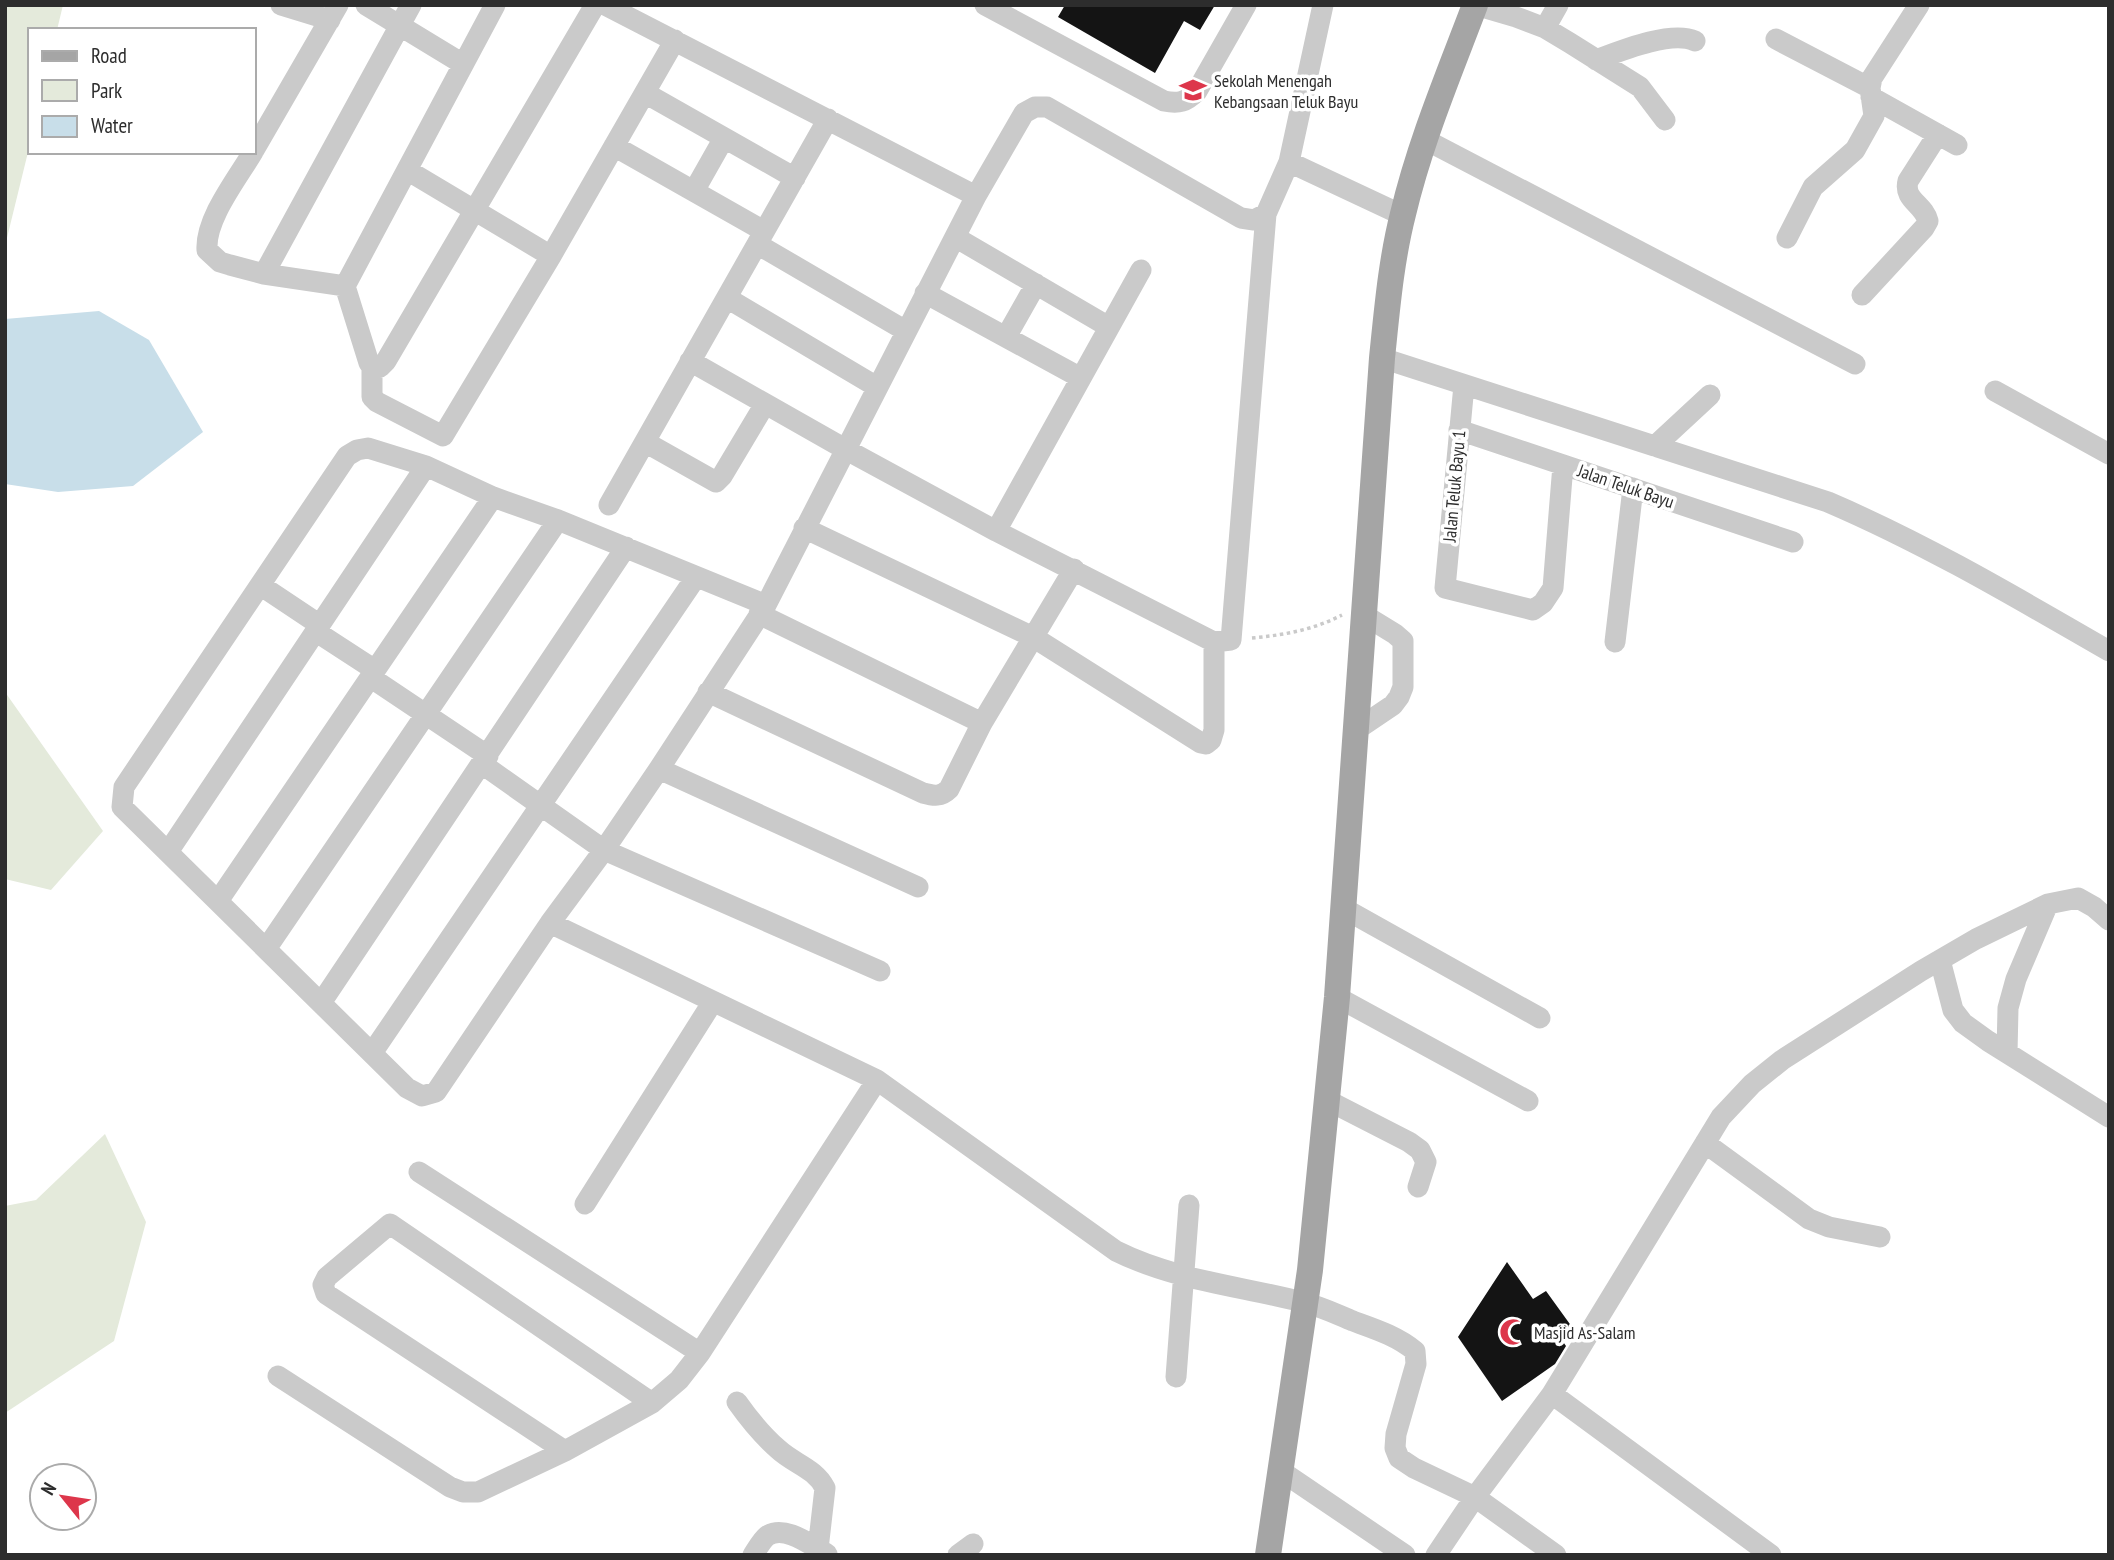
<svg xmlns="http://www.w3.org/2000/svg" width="2114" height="1560" viewBox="0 0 2114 1560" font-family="'PT Sans Narrow',sans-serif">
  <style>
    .green { fill: #e4eadb }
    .water { fill: #c8dee9 }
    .building { fill: #141414 }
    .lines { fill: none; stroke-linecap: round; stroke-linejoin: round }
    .path { stroke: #cacaca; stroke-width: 3.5; stroke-dasharray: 3.5 3.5; stroke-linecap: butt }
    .minor { stroke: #cacaca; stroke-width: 21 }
    .major { stroke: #a5a5a5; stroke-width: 26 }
    .labels { text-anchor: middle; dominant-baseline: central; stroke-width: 7; stroke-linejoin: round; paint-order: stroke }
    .poi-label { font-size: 18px; fill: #2d2d2d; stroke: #fff; text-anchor: start }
    .street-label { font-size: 18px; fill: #2d2d2d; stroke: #fff }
  </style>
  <rect width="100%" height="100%" fill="#fff"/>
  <path class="green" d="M5,5H63L57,30H30V144L5,246Z
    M5,692L103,831L51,890L5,879Z
    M105,1134L146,1222L114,1341L5,1413V1206L36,1200Z"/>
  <path class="water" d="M99,311L149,340L203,432L133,486L58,492L5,484V319Z"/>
  <path class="building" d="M1065,5H1215L1200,30L1184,21L1155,73L1058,17Z
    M1507,1262L1533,1299L1546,1291L1572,1327L1559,1336L1566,1346L1555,1364L1502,1401L1458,1337Z"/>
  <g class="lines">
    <path class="path" d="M1252,638C1284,635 1313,630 1342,615"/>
    <path class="minor" d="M281,5L330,20
      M366,5L463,64
      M605,5L976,196
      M985,5L1164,101C1179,104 1186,102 1197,91L1246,5
      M1475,5L1516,17L1545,28L1570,43L1640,87L1665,120
      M1545,28L1558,5
      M1776,39L1870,88
      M1596,60C1620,51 1671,30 1695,41
      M645,93L795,178
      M1871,97L1957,145
      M1424,139L1855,364
      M614,146L764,231
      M254,150L338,5
      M253,152C237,179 205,219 207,250L220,262L230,265L264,274L345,286L495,5
      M1289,162L1402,215
      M407,170L551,256
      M694,191L724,138
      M955,237L1109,327
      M1787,238L1813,187L1855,150L1874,116L1870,88L1872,78L1919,5
      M757,244L906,331
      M264,274L411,5
      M345,286L369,363L372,366L380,367L386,361L595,5
      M925,293L1081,378
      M1862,295L1924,228L1928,221C1924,204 1903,200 1908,181L1938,134
      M727,298L877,387
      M1006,337L1036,284
      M1382,358L1828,502C1926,544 2017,598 2109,651
      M690,361L845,449L996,531L1214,642L1231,640L1266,214
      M372,366V397L377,402L443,436L551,256L675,40
      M1464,385L1445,588L1533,610L1543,603L1553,588L1563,465
      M1995,391L2109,454
      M1459,430L1793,542
      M645,442L716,482L722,476L765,404
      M1655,446L1710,395
      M609,505L828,119
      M804,528L1033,637L1201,743L1206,744L1211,740L1214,730V642
      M996,531L1141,270
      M260,585L320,625
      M766,605L558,520L493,497L426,466L368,448L357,450L347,456L124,787L122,807L407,1088L422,1096L436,1092L550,923L604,850L659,769L766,605L976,196L1024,113L1035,107H1047L1241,218L1254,220L1266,214L1289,162L1323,5
      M759,614L982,723
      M315,631L375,670
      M1615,642L1633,488
      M370,677L488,756
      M708,692L923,793C934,796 941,797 949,789L982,723L1074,569
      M1356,730L1393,705L1399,697L1403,687V641L1395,634L1364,615
      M482,764L604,850L880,971
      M659,769L918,887
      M168,852L426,466
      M218,901L493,497
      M1343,908L1540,1018
      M550,923L877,1080L1116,1251C1174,1280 1240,1286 1302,1302C1320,1306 1336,1314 1353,1321C1375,1329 1397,1336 1415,1351L1416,1364L1396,1434L1395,1448L1399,1458L1414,1468L1475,1497L1556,1555
      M266,949L558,520
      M1940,960L1953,1010L1963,1023L1988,1041L2109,1117
      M1337,997L1528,1101
      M321,1003L626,547
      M372,1053L696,577
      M2007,1053L2008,1008L2016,979L2048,904
      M1327,1100L1409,1142L1420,1150L1426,1162L1418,1187
      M1705,1143L1809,1219L1829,1227L1880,1237
      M419,1172L700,1353
      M585,1204L712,1003
      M278,1376L450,1487L463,1492H478L565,1451L652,1403L679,1380L700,1353L877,1080
      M1176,1377L1189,1205
      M1552,1394L1771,1555
      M737,1402C749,1419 763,1436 778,1449C794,1464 815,1468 825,1488L818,1549
      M565,1451L326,1294L323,1285L327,1277L390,1224L652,1403
      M1281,1471L1405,1555
      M753,1555C757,1549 762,1540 767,1536C785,1524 812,1546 827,1554
      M958,1555L973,1544
      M1436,1555L1475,1497L1552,1394L1721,1117L1752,1084L1782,1060L1921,971L1976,939L2048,904L2078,898L2094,907L2109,920"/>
    <path class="major" d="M1268,1555L1310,1270L1337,997L1382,358C1387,310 1391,261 1403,214C1420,142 1449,74 1475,5"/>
  </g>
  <defs>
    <symbol id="school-bare" viewBox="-9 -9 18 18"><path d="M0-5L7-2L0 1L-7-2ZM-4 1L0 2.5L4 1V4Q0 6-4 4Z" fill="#dd364b" stroke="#fff" stroke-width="2.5" paint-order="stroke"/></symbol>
    <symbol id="mosque-bare" viewBox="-9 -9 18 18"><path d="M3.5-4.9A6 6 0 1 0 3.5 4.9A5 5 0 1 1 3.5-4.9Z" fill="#dd364b" stroke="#fff" stroke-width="2.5" paint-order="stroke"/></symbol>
  </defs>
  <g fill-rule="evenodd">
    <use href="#school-bare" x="1174" y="71" width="38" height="38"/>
    <use href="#mosque-bare" x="1494" y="1313" width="38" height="38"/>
  </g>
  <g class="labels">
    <g class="poi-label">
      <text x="1214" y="80">Sekolah Menengah<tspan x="1214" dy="21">Kebangsaan Teluk Bayu</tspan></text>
      <text x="1534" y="1332">Masjid As-Salam</text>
    </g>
    <g class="street-label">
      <text transform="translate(1454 486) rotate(-85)">Jalan Teluk Bayu 1</text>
      <text transform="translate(1626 486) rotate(19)">Jalan Teluk Bayu</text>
    </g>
  </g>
  <rect width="2114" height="1560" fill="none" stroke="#2d2d2d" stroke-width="14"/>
  <rect x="28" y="28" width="228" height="126" fill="#ffffff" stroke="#ababab" stroke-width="2"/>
  <rect x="42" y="51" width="35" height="10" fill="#a5a5a5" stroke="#ababab" stroke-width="2"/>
  <text x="91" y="63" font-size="21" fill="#2d2d2d">Road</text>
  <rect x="42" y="80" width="35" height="21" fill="#e4eadb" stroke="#ababab" stroke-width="2"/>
  <text x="91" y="98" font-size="21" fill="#2d2d2d">Park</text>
  <rect x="42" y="116" width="35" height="21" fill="#c8dee9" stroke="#ababab" stroke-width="2"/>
  <text x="91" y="133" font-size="21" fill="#2d2d2d">Water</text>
  <g transform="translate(63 1497) rotate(300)"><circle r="33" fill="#ffffff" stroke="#ababab" stroke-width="2"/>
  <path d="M0-5L12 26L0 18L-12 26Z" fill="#dd364b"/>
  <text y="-10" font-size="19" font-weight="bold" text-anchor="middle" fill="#2d2d2d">N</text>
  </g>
</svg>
